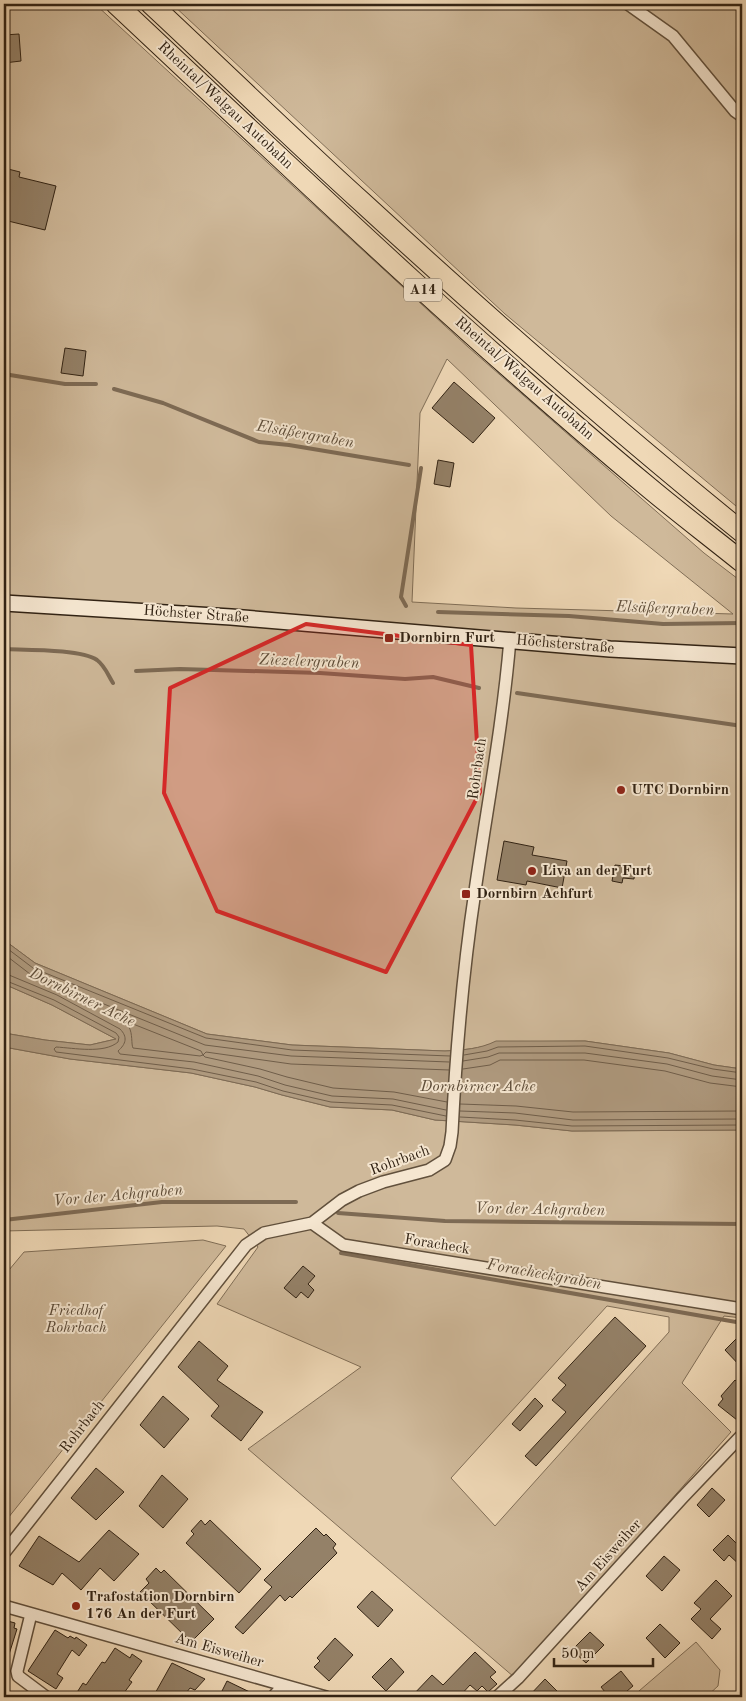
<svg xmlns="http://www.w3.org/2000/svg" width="746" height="1701" viewBox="0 0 746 1701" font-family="'Old Standard TT',serif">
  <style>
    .green { fill: #cfb99a; stroke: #806e57; fill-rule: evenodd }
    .water { fill: #af9a7f; stroke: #7d6a54 }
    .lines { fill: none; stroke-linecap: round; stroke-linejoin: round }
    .shore { stroke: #705e4a; stroke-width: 1 }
    .stream { stroke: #7d6a54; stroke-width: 4 }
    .building { fill: #948168; stroke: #322314 }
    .minor-casing { stroke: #61503c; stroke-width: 14 }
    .secondary-casing { stroke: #322314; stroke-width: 18 }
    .motorway-casing { stroke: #322314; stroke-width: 22 }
    .minor { stroke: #f5e6d0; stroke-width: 11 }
    .secondary { stroke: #f5e6d0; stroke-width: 15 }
    .motorway { stroke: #efd8b6; stroke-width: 20 }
    .marked { fill: #d62828; fill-opacity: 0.2; stroke: #d62828; stroke-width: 4; stroke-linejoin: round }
    .poi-dot { fill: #8f2418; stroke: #f5e6d0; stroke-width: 2 }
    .labels { text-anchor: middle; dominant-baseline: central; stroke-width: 4; stroke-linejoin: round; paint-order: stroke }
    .shield { fill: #f5e6d0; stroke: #6c5e4c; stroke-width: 1 }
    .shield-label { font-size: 14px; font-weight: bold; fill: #322314 }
    .street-label { font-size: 15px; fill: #322314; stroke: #f5e6d0 }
    .poi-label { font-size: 15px; font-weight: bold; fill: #322314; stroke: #f5e6d0; text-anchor: start }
    .park-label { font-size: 15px; font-style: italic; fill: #594836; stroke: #f5e6d0 }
    .water-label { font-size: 16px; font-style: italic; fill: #5e4d39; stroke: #f5e6d0 }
  </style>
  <rect width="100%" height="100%" fill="#efd8b6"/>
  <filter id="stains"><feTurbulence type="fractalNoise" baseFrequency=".004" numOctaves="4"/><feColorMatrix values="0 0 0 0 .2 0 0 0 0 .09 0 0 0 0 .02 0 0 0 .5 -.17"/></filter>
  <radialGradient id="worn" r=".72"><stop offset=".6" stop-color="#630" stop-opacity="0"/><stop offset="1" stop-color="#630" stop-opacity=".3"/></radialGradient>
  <path class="green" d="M4,4H95L468,347L704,553L742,582V1069L714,1065L669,1053L585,1041L496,1042C480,1049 463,1050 445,1051L292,1045L207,1034L35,963L4,940ZM447,359L611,516L733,614L516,608L412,602L420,413Z
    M172,4H742V511L505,314Z
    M4,984L52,1005L116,1039L90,1045L45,1040L4,1033Z
    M4,1047L70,1059L191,1073L255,1087L282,1095L330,1107L392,1110L435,1120L515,1125L572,1131L742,1130V1318L724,1316L682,1383L731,1432L514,1677L248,1449L361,1367L217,1304L258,1247L244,1229L217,1226L4,1231ZM607,1306L669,1317V1332L495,1526L451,1478Z
    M203,1240L226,1246L4,1523V1276L24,1252Z
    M696,1642L720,1670L718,1686L706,1697H632Z"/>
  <path class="water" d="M4,940L35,963L207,1034L292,1045L445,1051C463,1050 480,1049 496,1041H585L669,1053L714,1065L742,1069V1130L572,1131L515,1125L435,1120L392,1110L330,1107L282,1095L255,1087L191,1073L70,1059L4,1047V1033L45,1040L90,1045L116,1039L52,1005L4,984Z"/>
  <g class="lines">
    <path class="shore" d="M4,946L33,968L206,1038L292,1050L450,1056
      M4,954L30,974L205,1045L291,1056L449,1062
      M4,974L9,975L57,995L120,1029C128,1037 126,1044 118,1051L120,1054L194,1062L258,1076L285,1085L332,1096L393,1099L446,1110
      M4,980L54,1000L116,1033L119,1037L118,1042C104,1054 74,1048 56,1047L54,1049L56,1052L192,1069L256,1082L283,1091L331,1102L392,1105L446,1116
      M133,1024L201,1051L203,1055L200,1056L133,1048C131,1044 133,1034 129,1027Z
      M464,1055L487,1051L498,1047L585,1046L668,1058L713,1069L742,1073
      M463,1061L488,1057L499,1053H585L667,1064L712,1076L742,1080
      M463,1069L490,1065L500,1060H584L665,1071L710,1083L742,1087
      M447,1102L394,1092L333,1088L287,1077L260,1069L205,1057L203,1055L206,1052L291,1064L449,1070
      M460,1104L516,1106L573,1112L742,1111
      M460,1111L515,1113L573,1120L742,1119
      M460,1117L515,1120L572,1126L742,1125"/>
    <path class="stream" d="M4,374L65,384H96
      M114,389L163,403L259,442L289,445L409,465
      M406,606L401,597L421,468
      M438,612L569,616L663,624L742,623
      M4,649C26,650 81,649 97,660C105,666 108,675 113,683
      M136,671L180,669L320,673L405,679L433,677L479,688
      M517,693L742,726
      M338,1213L445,1221L742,1224
      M4,1220L162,1202H296
      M341,1253L742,1323"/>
  </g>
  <path class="building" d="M19,34L21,61L4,63V35Z
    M4,168L20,172L19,177L56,186L45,230L4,220Z
    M65,348L86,351L83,376L61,373Z
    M454,382L495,418L473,443L432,408Z
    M438,460L454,463L450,487L434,484Z
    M504,841L534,847L532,855L567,861L562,888L527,881L526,885L497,880Z
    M615,865L635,867L634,879L623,878L622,883L612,881Z
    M303,1266L315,1276L308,1284L314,1290L308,1298L301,1292L296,1298L284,1288Z
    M615,1317L646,1346L536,1466L525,1456L566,1412L552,1400L566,1385L558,1378Z
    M742,1333V1368L725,1350Z
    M199,1341L228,1366L217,1380L263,1412L241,1441L211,1416L219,1406L178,1367Z
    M735,1380L742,1386V1414L737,1420L718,1405L723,1399L721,1396Z
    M163,1396L189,1419L164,1448L140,1425Z
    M535,1398L543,1406L520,1431L512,1424Z
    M96,1468L124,1492L96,1520L71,1498Z
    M162,1475L188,1499L163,1528L139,1506Z
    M712,1488L725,1500L709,1517L697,1505Z
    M201,1520L205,1525L210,1520L261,1569L239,1593L186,1543L194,1534L191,1531Z
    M316,1528L324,1536L326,1534L336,1544L333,1548L337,1553L292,1598L290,1596L285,1601L280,1595L243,1634L235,1627L272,1587L264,1580Z
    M109,1530L139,1554L114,1581L100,1568L81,1590L62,1573L53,1585L19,1566L39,1536L79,1562Z
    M728,1535L742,1549V1567L729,1555L724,1561L713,1550Z
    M664,1556L680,1570L662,1591L646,1576Z
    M156,1568L161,1573L164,1570L214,1619L191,1642L140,1592L149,1583L146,1579Z
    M716,1580L732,1596L710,1619L721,1629L712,1639L691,1619L701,1609L694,1603Z
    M372,1591L393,1610L378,1627L357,1607Z
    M4,1620L15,1623L14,1628L17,1629L6,1664H4Z
    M660,1624L680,1643L665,1658L646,1638Z
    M55,1630L68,1638L70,1636L75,1639L76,1637L87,1645L79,1656L72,1650L57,1674L63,1678L56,1689L28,1671Z
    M590,1632L604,1645L586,1663L572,1650Z
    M335,1638L353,1655L329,1681L314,1667L320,1661L317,1658Z
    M115,1648L130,1658L132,1654L142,1661L129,1680L132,1682L121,1697H74L83,1683L86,1685L102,1662L105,1663Z
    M475,1652L496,1672L490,1677L497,1684L488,1692L482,1686L477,1691L470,1685L459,1697H411L432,1675L443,1685Z
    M391,1658L404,1672L386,1691L372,1677Z
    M172,1663L205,1679L195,1690L190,1688L183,1697H153Z
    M621,1671L633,1686L620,1697H609L601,1687Z
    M545,1679L558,1692L552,1697H528Z
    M227,1681L260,1697H219Z"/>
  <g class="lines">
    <defs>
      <path id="minor" d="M628,4L673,36L735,111L742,116
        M312,1223L343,1245L742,1309
        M4,1553L246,1245L264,1233L312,1223L342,1200L359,1191L383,1182L429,1170L445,1160L450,1146L452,1132C456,1051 463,971 475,891C487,807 503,724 510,639
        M4,1606L326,1697
        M31,1614L17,1671L18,1676L46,1697
        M273,1697L283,1686
        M497,1697L518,1678L682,1498L742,1435"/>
      <path id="secondary" d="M4,603L231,617L610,649L742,656"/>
      <path id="motorway" d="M116,4C290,167 463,333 647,486C678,512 711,537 742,562
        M151,4C222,70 291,138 363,203C486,316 612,427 742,532"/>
    </defs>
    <use href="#minor" class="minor-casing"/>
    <use href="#secondary" class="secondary-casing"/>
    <use href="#motorway" class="motorway-casing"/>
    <use href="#minor" class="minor"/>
    <use href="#secondary" class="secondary"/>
    <use href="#motorway" class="motorway"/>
  </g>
  <path class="marked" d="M306,624L471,645L480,792L386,972L217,911L164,793L170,688Z"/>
  <g class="poi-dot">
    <rect x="384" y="633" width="10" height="10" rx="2.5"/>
    <circle cx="621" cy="790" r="5"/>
    <circle cx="532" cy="871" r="5"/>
    <rect x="461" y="889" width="10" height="10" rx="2.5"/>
    <circle cx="76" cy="1606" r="5"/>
  </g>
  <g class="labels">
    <rect class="shield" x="404" y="278.5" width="38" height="23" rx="4"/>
    <g class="shield-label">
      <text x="423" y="290">A14</text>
    </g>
    <g class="street-label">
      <text transform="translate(225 106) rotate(43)">Rheintal/Walgau Autobahn</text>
      <text transform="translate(524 379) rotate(41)">Rheintal/Walgau Autobahn</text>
      <text transform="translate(196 615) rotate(4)">Höchster Straße</text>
      <text transform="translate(565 645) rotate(5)">Höchsterstraße</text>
      <text transform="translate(478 769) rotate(-82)">Rohrbach</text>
      <text transform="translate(400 1161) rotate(-20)">Rohrbach</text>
      <text transform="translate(437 1245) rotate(9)">Foracheck</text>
      <text transform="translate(83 1427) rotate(-52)">Rohrbach</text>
      <text transform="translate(609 1556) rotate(-48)">Am Eisweiher</text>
      <text transform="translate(219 1651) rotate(16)">Am Eisweiher</text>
    </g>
    <g class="poi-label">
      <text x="399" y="638">Dornbirn Furt</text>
      <text x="631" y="790">UTC Dornbirn</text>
      <text x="542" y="871">Liva an der Furt</text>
      <text x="476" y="894">Dornbirn Achfurt</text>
      <text x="86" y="1597">Trafostation Dornbirn<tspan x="86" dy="17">176 An der Furt</tspan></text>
    </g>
    <g class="park-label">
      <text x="76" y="1311">Friedhof<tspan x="76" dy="17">Rohrbach</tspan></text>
    </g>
    <g class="water-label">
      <text transform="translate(305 435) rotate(10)">Elsäßergraben</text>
      <text transform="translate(665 609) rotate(2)">Elsäßergraben</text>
      <text transform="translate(309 662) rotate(2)">Ziezelergraben</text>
      <text transform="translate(82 998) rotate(26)">Dornbirner Ache</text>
      <text x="478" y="1087">Dornbirner Ache</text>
      <text transform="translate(118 1196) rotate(-5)">Vor der Achgraben</text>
      <text transform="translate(540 1210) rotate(1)">Vor der Achgraben</text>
      <text transform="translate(544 1275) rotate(10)">Foracheckgraben</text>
    </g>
  </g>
  <rect width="746" height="1701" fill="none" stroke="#efd8b6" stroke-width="20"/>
  <rect x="5" y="5" width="736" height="1691" fill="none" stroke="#322314" stroke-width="2.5"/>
  <rect x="10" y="10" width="726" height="1681" fill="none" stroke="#322314"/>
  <path d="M554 1658v8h99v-8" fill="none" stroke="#322314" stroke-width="2.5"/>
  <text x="561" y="1658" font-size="15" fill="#322314" stroke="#f5e6d0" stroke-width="4" paint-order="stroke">50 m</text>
  <rect width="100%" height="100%" filter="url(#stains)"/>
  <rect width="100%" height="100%" fill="url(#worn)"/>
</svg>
